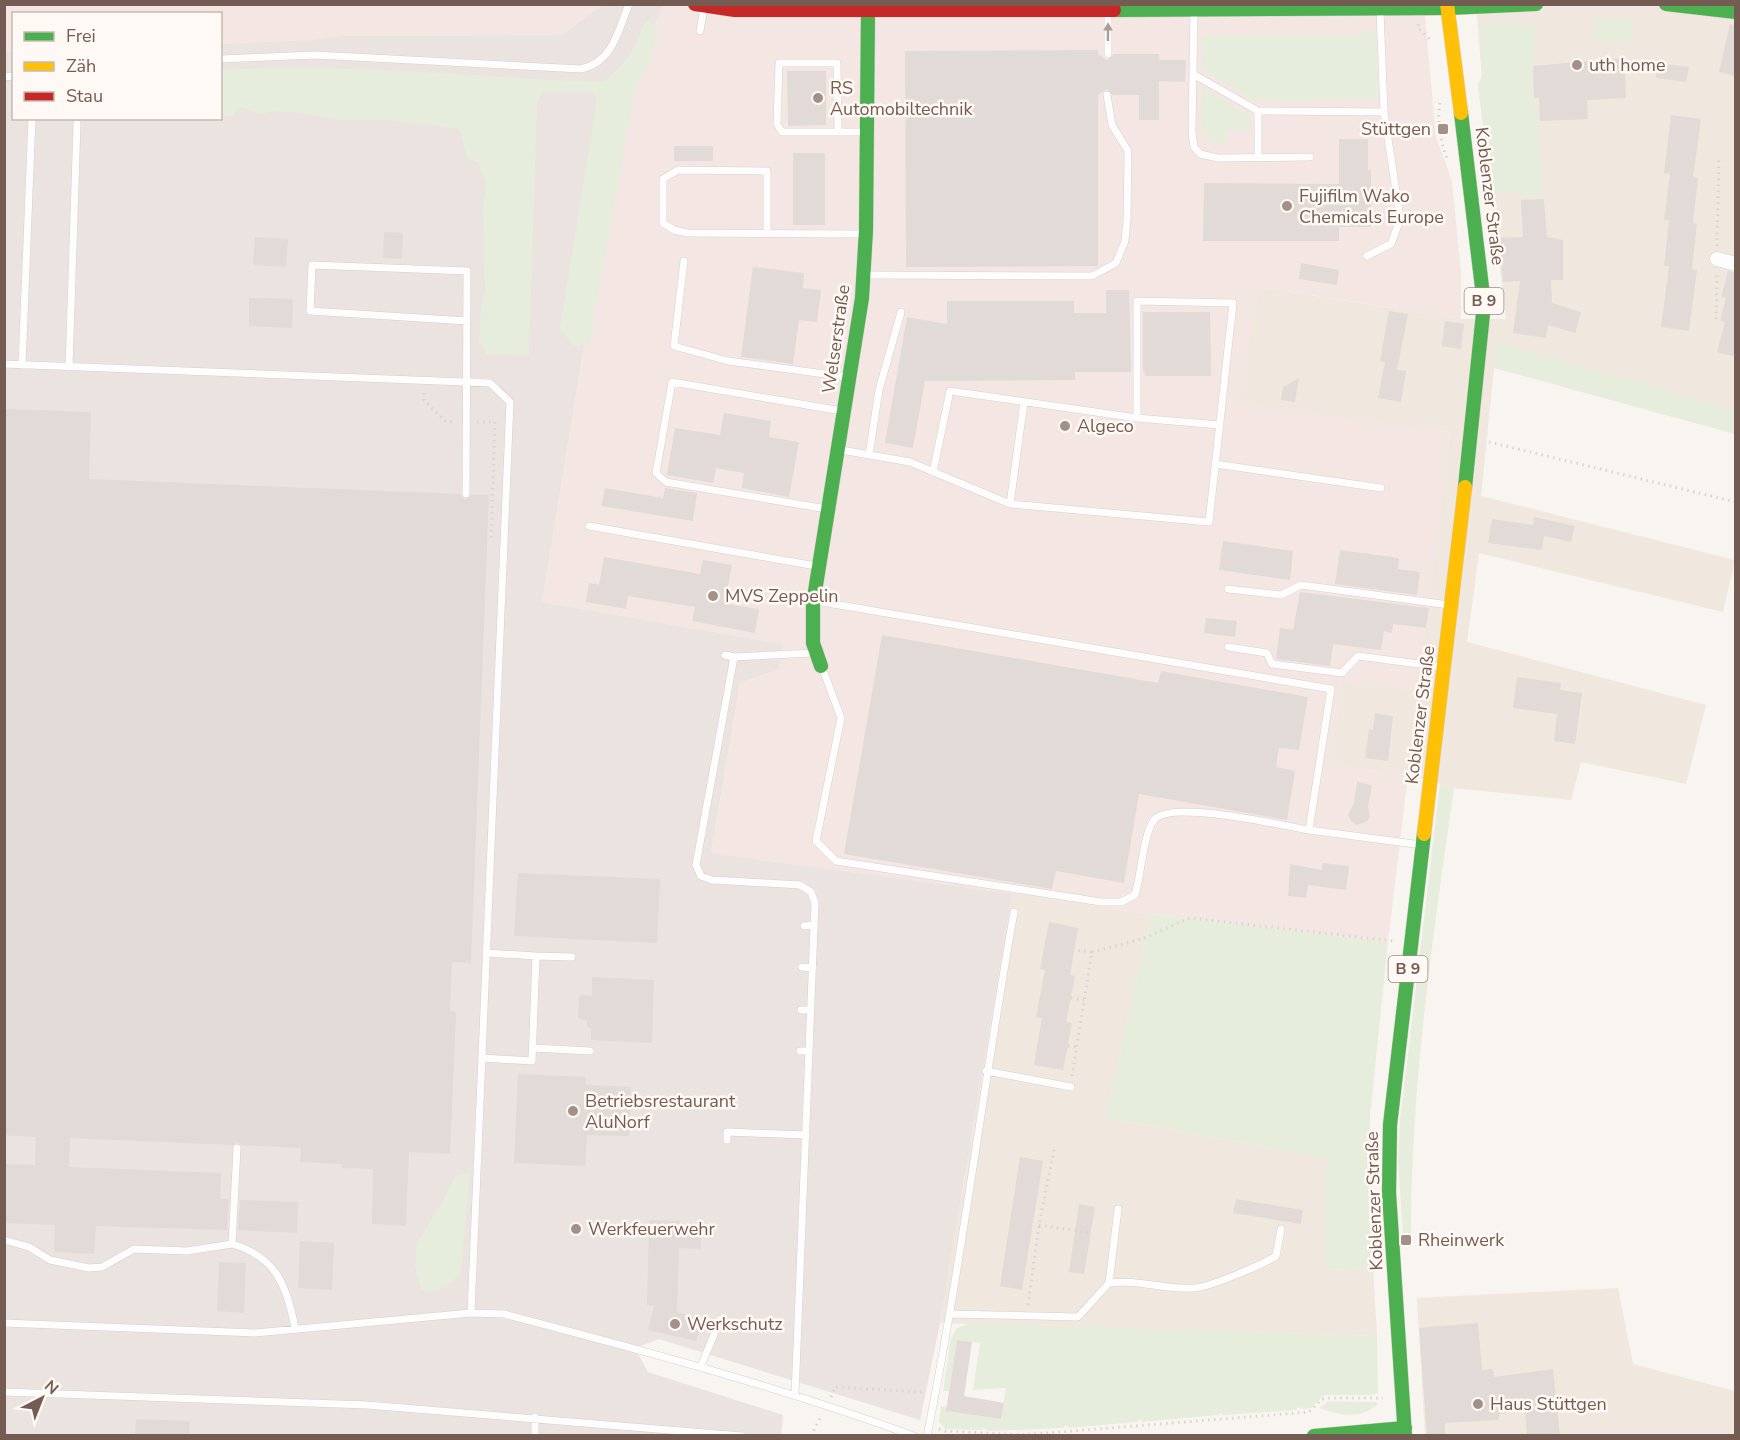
<svg xmlns="http://www.w3.org/2000/svg" width="1740" height="1440" viewBox="0 0 1740 1440" font-family="'Nunito Sans',sans-serif">
  <style>
    .residential { fill: #f0e7df }
    .commercial { fill: #f4e7e3 }
    .industrial { fill: #eae3df }
    .green { fill: #e7eddc }
    .building { fill: #e2dad6 }
    .lines { fill: none; stroke-linecap: round; stroke-linejoin: round }
    .lane-casing { stroke: #d6d0cb; stroke-width: 8 }
    .street-casing { stroke: #d6d0cb; stroke-width: 15 }
    .fast-casing { stroke: #d6d0cb; stroke-width: 15 }
    .slow-casing { stroke: #d6d0cb; stroke-width: 15 }
    .jam-casing { stroke: #d6d0cb; stroke-width: 15 }
    .path { stroke: #dad4d0; stroke-width: 3; stroke-dasharray: 1.5 4.5; stroke-linecap: butt }
    .lane { stroke: #fefdfd; stroke-width: 7 }
    .street { stroke: #fefdfd; stroke-width: 14 }
    .fast { stroke: #4caf50; stroke-width: 14 }
    .slow { stroke: #ffc107; stroke-width: 14 }
    .jam { stroke: #c62828; stroke-width: 14 }
    .oneway { fill: #ac9c96 }
    .poi-dot { fill: #a39189; stroke: #fef9f4; stroke-width: 2 }
    .labels { text-anchor: middle; dominant-baseline: central; stroke-width: 5; stroke-linejoin: round; paint-order: stroke }
    .shield { fill: #fef9f4; stroke: #9e8b83; stroke-width: 1.5 }
    .shield-label { font-size: 16px; font-weight: bold; fill: #755c52 }
    .poi-label { font-size: 18px; fill: #755c52; stroke: #fef9f4; text-anchor: start }
    .street-label { font-size: 18px; fill: #755c52; stroke: #fef9f4 }
  </style>
  <rect width="100%" height="100%" fill="#f8f4f0"/>
  <path class="residential" d="M1476,5H1735V434L1494,368L1481,496L1735,560L1723,612L1479,553L1467,642L1706,705L1686,784L1581,762L1571,800L1454,788L1408,775L1332,765L1342,680L1418,690L1450,432L1238,404L1259,287L1461,319H1506L1478,85L1482,76Z
    M1012,894L1151,914L1106,1118L1328,1158L1327,1270L1373,1268L1377,1336L940,1323Z
    M1618,1288L1633,1364L1735,1391V1435H1425L1417,1298Z"/>
  <path class="commercial" d="M4,5H603L561,35L340,36L311,40L221,44L220,14H14L13,52H5Z
    M664,5H1424L1436,137L1452,181L1461,272V319L1260,287L1238,403L1450,432L1419,690L1342,681L1333,765L1408,775L1388,942L1151,914L711,853L740,683L779,669L783,644L542,602L627,84Z"/>
  <path class="industrial" d="M603,5H664L627,84L542,602L783,644L779,669L740,683L711,853L1012,894L940,1323L920,1420L659,1339L635,1348L648,1372L783,1415L781,1435H5L4,52H13L14,118H220L221,44L311,40L340,36L561,35Z"/>
  <path class="green" d="M1594,19L1632,20L1631,42L1594,41Z
    M649,20L658,31L651,59L637,84L633,102L589,345H573L560,328L597,99L592,92H542L537,103L529,355L487,354L479,341L481,310L485,290L483,207L486,184L478,162L467,159L460,129L387,120H341L301,113L275,111L259,114L241,107L232,116L221,118V70C348,62 475,78 603,82C618,72 629,58 637,41C641,32 641,26 649,20Z
    M1518,21V25H1536L1537,28L1532,62L1533,99L1537,101L1543,196L1522,197L1516,192H1492L1478,85L1482,77L1480,29L1483,25Z
    M1361,30L1376,31L1378,95L1373,100H1253L1202,70L1203,36L1359,35Z
    M1202,87L1251,116L1252,131H1227L1226,145C1192,144 1202,112 1202,87Z
    M1498,342L1735,411V434L1494,367Z
    M1440,784L1454,788C1433,935 1411,1084 1411,1234H1403L1398,1160L1400,1121Z
    M1151,914L1388,942L1370,1116L1369,1216L1373,1268L1327,1270V1158L1106,1118Z
    M464,1173L470,1174L461,1273C448,1286 440,1294 421,1290L415,1265L417,1243L440,1206L455,1176Z
    M970,1323L1377,1336L1378,1393L1372,1395H1324L1311,1408L1302,1409L1298,1407L1296,1410L1223,1415L1221,1413L1218,1415L1142,1422L1140,1419L1137,1422L1068,1428L1066,1425L1063,1428L989,1431L984,1428L982,1430L946,1429L939,1422L941,1407L947,1406V1411L1001,1419L1006,1388L973,1390L980,1343L957,1340L949,1391H943L951,1338L957,1328Z
    M1328,1401L1375,1402L1379,1404C1358,1420 1342,1416 1319,1408Z"/>
  <path class="building" d="M1730,24L1736,25V76L1719,72Z
    M1098,50V54L1107,60L1114,54H1159V60H1186L1185,82L1159,81V120H1139V95H1113L1107,89L1098,95V266L906,267L905,51Z
    M1624,58L1626,98L1587,100L1588,119L1540,121L1539,98H1534L1533,66Z
    M1658,63L1689,67L1686,82L1656,78Z
    M787,71H826V125L788,126Z
    M1671,115L1701,119L1693,177L1698,178L1693,223L1697,224L1692,269L1697,270L1689,331L1661,327L1669,266H1664L1669,220H1664L1670,174L1664,173Z
    M1339,139H1368V170H1371V227H1339V241H1203L1204,183L1339,184Z
    M674,146H713V161H674Z
    M793,153H825V225H793Z
    M1544,199L1547,237L1563,240V280H1551L1552,303L1581,312L1575,333L1548,325L1546,338L1513,333L1520,281L1503,282L1499,238L1523,237L1521,200Z
    M384,232L403,233L402,259L383,258Z
    M255,237L288,239L286,267L253,265Z
    M1301,263L1339,270L1337,285L1299,279Z
    M753,267L804,273L803,288L821,290L817,322L799,320L793,364L741,357Z
    M1728,271L1736,273V357L1717,352L1725,322L1720,321L1726,298L1721,297Z
    M1106,290H1129L1131,372H1075V380L925,381L913,448L885,443L907,317L947,324V301H1074V313H1106Z
    M249,298L293,299L292,328L249,326Z
    M1389,311L1408,314L1397,370L1406,371L1401,402L1378,398L1385,362L1380,361Z
    M1143,312H1210L1211,376H1145V372H1143Z
    M1445,321L1464,324L1461,349L1442,346Z
    M1299,378L1295,402L1281,400L1283,387Z
    M4,409L91,412L89,479L460,494L465,500L472,495H489L471,963L452,962L450,1011L456,1012L450,1154L409,1152L406,1226L372,1224L373,1169L342,1168V1164L300,1162L301,1148L242,1145L237,1142L232,1145L70,1138L69,1167L221,1173L220,1199H229L227,1230L96,1226L94,1254L54,1252L55,1225L4,1223V1164L35,1165L36,1137L4,1135Z
    M724,413L771,421L769,437L799,442L789,497L742,488L744,473L716,468L713,483L667,475L675,428L720,435Z
    M605,488L663,498L665,488L697,493L693,521L601,506Z
    M1534,517L1575,526L1571,542L1544,536L1542,550L1488,543L1492,519L1533,525Z
    M1223,541L1293,551L1290,580L1219,570Z
    M1340,550L1399,558L1398,569L1420,572L1417,595L1335,584Z
    M604,557L700,574L703,560L732,565L727,591L730,592L728,604L759,609L755,633L692,621L695,607L628,596L626,609L586,602L589,583L599,585Z
    M1300,592L1429,608L1426,628L1393,624L1392,633L1384,631L1381,650L1333,644L1330,666L1276,659L1280,628L1293,630Z
    M1206,618L1237,621L1235,637L1204,633Z
    M882,635L1158,683L1161,671L1308,697L1299,750L1279,748L1276,767L1295,771L1287,820L1139,794L1124,883L1056,871L1052,889L844,854Z
    M1517,677L1561,683L1560,690L1582,693L1575,744L1554,741L1557,714L1513,708Z
    M1375,713L1393,716L1388,761L1365,758L1369,729L1373,730Z
    M1357,782L1372,785L1368,806L1370,817L1366,822L1357,825L1351,821L1348,815L1354,803Z
    M1323,863L1349,866L1346,890L1308,885L1306,898L1288,896L1290,864L1322,870Z
    M518,873L660,879L657,943L514,936Z
    M1049,922L1078,928L1070,975L1075,976L1066,1022L1072,1023L1063,1070L1034,1065L1042,1018L1036,1017L1045,970L1040,969Z
    M592,977L654,980L652,1043L591,1040V1028L587,1027V1020L578,1019L579,995L592,996Z
    M518,1074L586,1077V1085L631,1087L629,1136L587,1135L585,1166L514,1163Z
    M1020,1157L1043,1161L1022,1290L1000,1286Z
    M1236,1199L1303,1210L1301,1224L1233,1213Z
    M240,1200L298,1202L297,1233L238,1230Z
    M1079,1204L1095,1207L1084,1274L1069,1272Z
    M649,1220L680,1221L679,1229L701,1230V1249L679,1248L677,1312L702,1319L696,1341L648,1330L654,1306L647,1305Z
    M300,1241L334,1243L332,1290L298,1288Z
    M219,1262L246,1263L244,1313L217,1311Z
    M1478,1323L1482,1370L1493,1369L1494,1377L1553,1369L1560,1436H1527L1525,1411L1500,1414L1498,1420L1445,1423V1436H1427L1419,1328Z
    M957,1340L972,1342L964,1396L1004,1403L1001,1419L946,1411Z
    M136,1419L190,1421L189,1436H135Z"/>
  <g class="lines">
    <defs>
      <path id="lane" d="M1194,12L1192,133L1194,147L1200,154L1218,158L1310,157
        M700,31L704,7
        M1108,54V11
        M220,59L316,55L581,69C613,62 618,31 629,4
        M1193,74L1258,111L1384,112
        M4,77L14,76
        M838,132L837,63H779L777,124L782,132H864
        M1258,157V111
        M767,234V171L678,170L663,179V223L674,230L687,233L863,234
        M1367,256L1391,244L1398,225L1399,211L1384,112L1380,11
        M684,261L674,346L728,361L847,377
        M866,275L1092,276L1116,263L1125,241L1127,220L1128,151L1112,125L1107,95
        M4,364L490,383L510,402L471,1313
        M22,365L32,118
        M69,367L77,124
        M841,450L910,462L1010,504L1209,522C1217,449 1225,376 1233,303L1137,301V418L1220,425
        M869,455L879,390L901,312
        M1215,464L1381,488
        M933,472L950,391L1137,418
        M466,494C467,420 467,346 467,271L312,265L310,311L467,321
        M1010,504L1024,402
        M827,509L666,482L656,473L672,382L842,411
        M589,526L816,566
        M1228,589L1281,595L1301,585L1449,605
        M816,601L1331,689L1309,830C1280,825 1173,800 1155,819C1143,832 1141,877 1135,895L1121,902H1101L836,861L816,841L841,718L822,667
        M1228,647L1267,653L1272,664L1342,673L1358,656L1442,667
        M725,655L734,657
        M1309,830L1422,845
        M804,926L814,925
        M536,956L572,957
        M802,967L813,968
        M801,1010H811
        M533,1048L590,1051
        M800,1051H809
        M482,1058L532,1061L536,956L486,953
        M986,1071L1071,1087
        M727,1140V1132L806,1135
        M237,1148L232,1244C277,1257 287,1287 295,1328
        M4,1240L29,1247L50,1260L89,1268L102,1267L134,1249L187,1251L232,1244
        M1109,1283L1118,1209
        M950,1314L1078,1317L1109,1283C1138,1279 1165,1290 1193,1288C1208,1288 1262,1265 1276,1256L1281,1229
        M4,1323L255,1333L471,1313L504,1314C642,1350 780,1387 914,1436
        M701,1366L720,1320
        M4,1392L367,1405L742,1436
        M795,1395L815,903L811,892L800,885L712,880L701,876L696,865L734,657L813,653
        M535,1436V1417
        M927,1436C962,1262 983,1086 1014,912"/>
      <path id="street" d="M1717,259L1736,264"/>
      <path id="fast" d="M1666,4L1736,12
        M1114,10L1448,8L1536,4
        M1461,113L1484,304L1465,487
        M821,666L813,643V604L862,298L866,230L868,11
        M1314,1436L1405,1428
        M1405,1436L1389,1193L1390,1125L1424,834"/>
      <path id="slow" d="M1447,4L1461,113
        M1424,834L1465,487"/>
      <path id="jam" d="M695,4L735,10H1114"/>
    </defs>
    <use href="#lane" class="lane-casing"/>
    <use href="#street" class="street-casing"/>
    <use href="#fast" class="fast-casing"/>
    <use href="#slow" class="slow-casing"/>
    <use href="#jam" class="jam-casing"/>
    <path class="path" d="M1418,24V28L1432,41
      M1440,103C1437,121 1440,141 1447,158
      M1717,246L1719,157
      M1716,319L1717,273
      M424,393V400L445,421L455,422
      M477,422H495L491,539
      M1489,442L1736,502
      M1092,952L1142,939L1190,918L1394,941
      M1071,998L1084,1000
      M1068,1046L1077,1047
      M1072,1076L1092,952L1074,950
      M1039,1225L1091,1233
      M1028,1305L1039,1225L1054,1150
      M831,1397L835,1387L923,1392
      M939,1429L945,1431L1022,1435L1309,1412L1322,1399L1328,1398H1383
      M811,1436L821,1416"/>
    <use href="#lane" class="lane"/>
    <use href="#street" class="street"/>
    <use href="#fast" class="fast"/>
    <use href="#slow" class="slow"/>
    <use href="#jam" class="jam"/>
  </g>
  <defs><path id="oneway-solid" d="M-6-.8H1V-3.2L6.5 0L1 3.2V.8H-6Z" transform="scale(1.5)"/></defs>
  <use class="oneway" href="#oneway-solid" transform="translate(1108 32) rotate(-89)"/>
  <g class="poi-dot">
    <circle cx="1577" cy="65" r="6"/>
    <circle cx="818" cy="98" r="6"/>
    <rect x="1437" y="123" width="12" height="12" rx="3"/>
    <circle cx="1287" cy="206" r="6"/>
    <circle cx="1065" cy="426" r="6"/>
    <circle cx="713" cy="596" r="6"/>
    <circle cx="573" cy="1111" r="6"/>
    <circle cx="576" cy="1229" r="6"/>
    <rect x="1400" y="1234" width="12" height="12" rx="3"/>
    <circle cx="675" cy="1324" r="6"/>
    <circle cx="1478" cy="1404" r="6"/>
  </g>
  <g class="labels">
    <g class="shield">
      <rect x="1464.5" y="288" width="39" height="26" rx="4.5"/>
      <rect x="1388.5" y="956" width="39" height="26" rx="4.5"/>
    </g>
    <g class="shield-label">
      <text x="1484" y="301">B 9</text>
      <text x="1408" y="969">B 9</text>
    </g>
    <g class="poi-label">
      <text x="1589" y="65">uth home</text>
      <text x="830" y="88">RS<tspan x="830" dy="21">Automobiltechnik</tspan></text>
      <text x="1431" y="129" text-anchor="end">Stüttgen</text>
      <text x="1299" y="196">Fujifilm Wako<tspan x="1299" dy="21">Chemicals Europe</tspan></text>
      <text x="1077" y="426">Algeco</text>
      <text x="725" y="596">MVS Zeppelin</text>
      <text x="585" y="1101">Betriebsrestaurant<tspan x="585" dy="21">AluNorf</tspan></text>
      <text x="588" y="1229">Werkfeuerwehr</text>
      <text x="1418" y="1240">Rheinwerk</text>
      <text x="687" y="1324">Werkschutz</text>
      <text x="1490" y="1404">Haus Stüttgen</text>
    </g>
    <g class="street-label">
      <text transform="translate(1490 196) rotate(83)">Koblenzer Straße</text>
      <text transform="translate(836 339) rotate(-82)">Welserstraße</text>
      <text transform="translate(1420 715) rotate(-83)">Koblenzer Straße</text>
      <text transform="translate(1374 1201) rotate(-92)">Koblenzer Straße</text>
    </g>
  </g>
  <rect width="1740" height="1440" fill="none" stroke="#755c52" stroke-width="12"/>
  <rect x="12" y="12" width="210" height="108" fill="#fef9f4" stroke="#c7bab3" stroke-width="1.5"/>
  <rect x="24" y="32" width="30" height="9" fill="#4caf50" stroke="#c7bab3" stroke-width="1.5"/>
  <text x="66" y="42" font-size="18" fill="#755c52">Frei</text>
  <rect x="24" y="62" width="30" height="9" fill="#ffc107" stroke="#c7bab3" stroke-width="1.5"/>
  <text x="66" y="72" font-size="18" fill="#755c52">Zäh</text>
  <rect x="24" y="92" width="30" height="9" fill="#c62828" stroke="#c7bab3" stroke-width="1.5"/>
  <text x="66" y="102" font-size="18" fill="#755c52">Stau</text>
  <g transform="translate(42 1398) rotate(42)" stroke="#fef9f4" stroke-width="4.5" paint-order="stroke">
  <path d="M0-4.5L10 22L0 15L-10 22Z" fill="#755c52"/>
  <text y="-9" font-size="16" font-weight="bold" text-anchor="middle" fill="#755c52">N</text>
  </g>
</svg>
